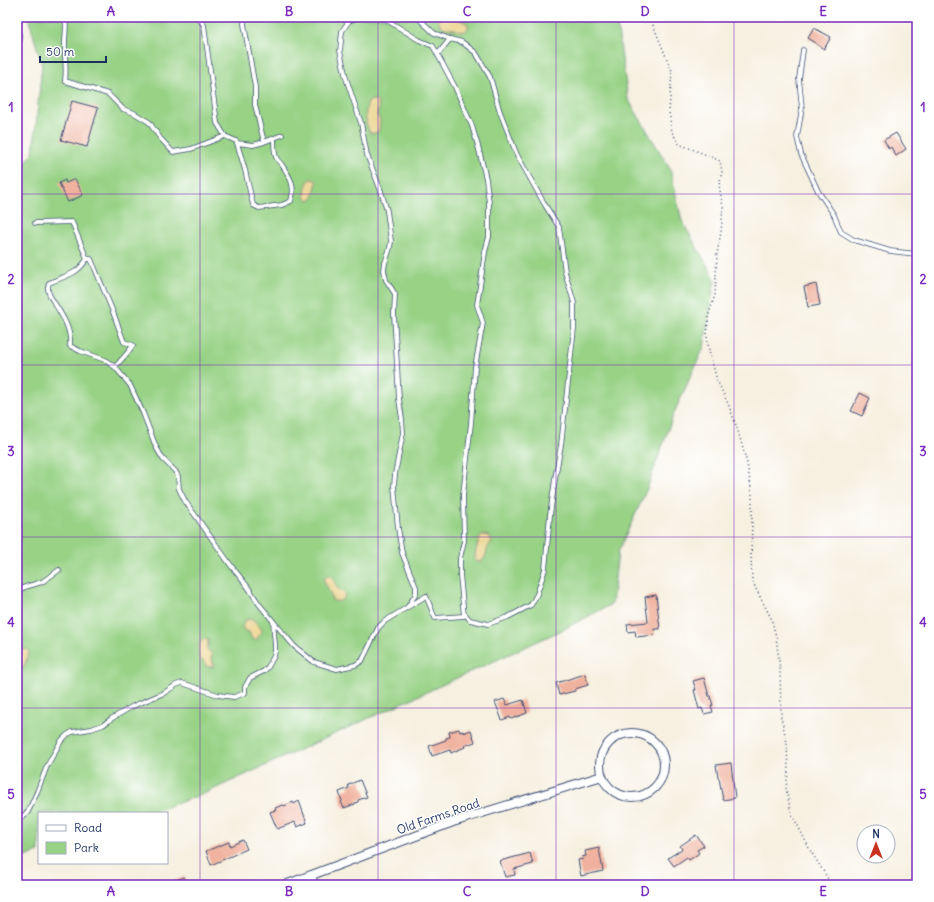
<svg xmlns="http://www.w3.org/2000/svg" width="934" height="902" viewBox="0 0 934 902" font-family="Delius,sans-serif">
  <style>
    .green { fill: #97d285; stroke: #598072 }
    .sand { fill: #eeda9e; stroke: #84847e }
    .building { fill: #f0b29f }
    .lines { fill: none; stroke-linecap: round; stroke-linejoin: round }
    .lane-casing { stroke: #3c4c72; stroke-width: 5.5 }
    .street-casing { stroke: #3c4c72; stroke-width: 10 }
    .path { stroke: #3c4c72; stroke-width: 1.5; stroke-dasharray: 1 3; stroke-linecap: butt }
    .lane { stroke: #fff; stroke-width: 4 }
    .street { stroke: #fff; stroke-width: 8 }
    .grid { fill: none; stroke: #7b2cbf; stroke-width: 1; stroke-opacity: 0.55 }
    .labels { text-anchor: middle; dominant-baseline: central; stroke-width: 3; stroke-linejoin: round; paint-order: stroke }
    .street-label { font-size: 12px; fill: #1b2f5e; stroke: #fff }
    .neatline { fill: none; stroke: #7b2cbf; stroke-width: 1.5 }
    .grid-label { font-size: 13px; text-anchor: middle; font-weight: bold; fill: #7b2cbf }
  </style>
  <rect width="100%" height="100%" fill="#fff"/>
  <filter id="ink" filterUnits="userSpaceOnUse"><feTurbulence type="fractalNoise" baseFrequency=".025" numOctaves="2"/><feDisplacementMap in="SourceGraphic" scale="8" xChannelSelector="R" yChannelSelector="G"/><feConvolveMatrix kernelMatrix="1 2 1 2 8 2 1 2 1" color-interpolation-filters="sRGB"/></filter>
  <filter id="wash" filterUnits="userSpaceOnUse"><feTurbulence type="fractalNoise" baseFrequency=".012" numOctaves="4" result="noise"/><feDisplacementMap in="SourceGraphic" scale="16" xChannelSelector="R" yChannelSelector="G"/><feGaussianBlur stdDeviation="0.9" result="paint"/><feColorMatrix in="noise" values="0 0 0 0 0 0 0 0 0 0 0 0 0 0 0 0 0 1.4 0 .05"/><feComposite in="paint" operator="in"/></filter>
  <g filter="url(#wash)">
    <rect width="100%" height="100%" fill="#f6f0e0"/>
    <path class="green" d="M28,17H616L628,99L670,169L682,221L715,279L704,347L674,413L647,489L618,552L612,604L560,631L201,795L149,813H39V852L17,860V172L33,153L42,65Z"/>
    <path class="sand" d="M442,17C451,17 460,19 468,24C468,35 461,31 454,29C445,27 442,30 438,20Z
      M373,100L377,101L379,108L377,115L380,120L379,131L375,133H370C365,123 364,110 369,101Z
      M310,179H313L317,182C315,188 315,194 312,199L308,200L305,197C305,190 306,184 310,179Z
      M485,535L489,536L492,541L488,547L485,557L481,562L475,561C475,552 477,544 481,536Z
      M330,575C336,580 334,589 343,592L345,594C344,601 339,603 332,600L330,592L324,581C324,577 325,576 330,575Z
      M249,619L255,621C256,626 262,626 262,632L259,635L257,640H255L252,639L249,632L245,631L242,627L244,621Z
      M205,639L208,640V644L207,649L212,654L211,659L213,663V667H207L205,663L199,658C198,650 197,642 205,639Z
      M20,648L28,650L29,653L24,666L21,667L17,666V654L18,653Z"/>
    <g id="blocks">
      <path class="building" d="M814,28L831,37L824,49L816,44V43L808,38Z
        M72,101L98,108L87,147L61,140Z
        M896,133L906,149L896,156L891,147L889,149L884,140Z
        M75,179L83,195L68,202L59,183L65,180L66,183Z
        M816,284L820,305L808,307L804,287Z
        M860,393L870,398L862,416L851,411Z
        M656,595L660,629H654L655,635L636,637L635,631L628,632L627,624L648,622L645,597Z
        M585,674L588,685L575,689V691L559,695L556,683Z
        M704,678L709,696H710L713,705H711L713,712L704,714L702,708L699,709L694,690H696L693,681Z
        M504,699L507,705L523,700L527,713L511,719L510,717L502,720L495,702Z
        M459,729L460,732L463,731V733L471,730L475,742L464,746L465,747L451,753L450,750L432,756L429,746L446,740V738L450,737L449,732Z
        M731,763L735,798L723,800L719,778L718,777L716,765Z
        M360,780L367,797L358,800V802L355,803V804L344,808L341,802L342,801L339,792L349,788L348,785Z
        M299,801L307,823L297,827L295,822L277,829L270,812L276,810L275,808L283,805L284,806L293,802L294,804Z
        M696,835L704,846L697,850L699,853L689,860L687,857L674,866L668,858L682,849L680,846Z
        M243,840L247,849L211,865L206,851L229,842L230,846Z
        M599,848L603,871L581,876L578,860L583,859L582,857L586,856L585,851Z
        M530,853L533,864L514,869L515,875L505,877L500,861Z
        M184,877L187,885H165Z"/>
    </g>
  </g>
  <g filter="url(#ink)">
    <use href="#blocks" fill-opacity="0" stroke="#3c4c72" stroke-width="1"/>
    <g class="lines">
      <defs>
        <path id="lane" d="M65,17C67,26 65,34 65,43C64,56 67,68 65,81L108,94L123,109L134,113L149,122L160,138L173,152L191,149L225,136
          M197,17L204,25L217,123L225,136L236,141L237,143L253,145L264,142
          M245,17L244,24L255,87V105L264,142L282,135
          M358,17L349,21L342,31L340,51L346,78L361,123L367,155L381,191L387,211L391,241L390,248L385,263L384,270L386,280L395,294L394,314L399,399L402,419L403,433L395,474L394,486L398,528L402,553L416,587V594L408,606
          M417,17L434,33L450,39L438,54
          M17,26L20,39L17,48
          M450,39L462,42L476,53L490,77L500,112L517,155L545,205L559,227L565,272L574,303V328L561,445L555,479L550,515L545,569L537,594L531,605L508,617L488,624L470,620L464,613
          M803,50L799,79L802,108L797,137L801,154L818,191L834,215L841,232L854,240L890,251L916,254L917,253
          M237,143L245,170L253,205L259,208L282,205L291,201C296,186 290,177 282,165C280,163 277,160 276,157C274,152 274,144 274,138
          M87,259H91L113,312L124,342L133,345L129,351L115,367
          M17,591L25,587L42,582L59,570
          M273,621L294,646L314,662L337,669L355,665L362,661L378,628L385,621L426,596L435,618L464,616L460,575V558L464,541L463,495L471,423L475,367L483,323L477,305L485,252L489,237V203L486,179L478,146L472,126L455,87L433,46L419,40L385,19L377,17
          M17,821L28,812L37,792L47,766L61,741L67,735L72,732L91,729L103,725L111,719L133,706L164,693L176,685L182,683L218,695L234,697L245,693V687L250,678L264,671L268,667L274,656L275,651V645L273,621L259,604L248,587L232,567L185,501L179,489L178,476L175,471L163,459L156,447L143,413L130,385L115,367L105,360L80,351L70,346C72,327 59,311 50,296C48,291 47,288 49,283C66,275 76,276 87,259L72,222L35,223"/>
        <path id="street" d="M600 765a32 32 0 1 1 64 0a32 32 0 1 1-64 0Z
          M311,875L314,885
          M285,885L453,822L602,776"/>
      </defs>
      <use href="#lane" class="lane-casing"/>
      <use href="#street" class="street-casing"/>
      <path class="path" d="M652,17L653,25L672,71L669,112L672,132L679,144L707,155L720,161L722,172L719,185L723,207L721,232L717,254L715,295L708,317L707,339L710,355L717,380L729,406L738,431L747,463L752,495V521L751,556L752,580L757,591L771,618L776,636L780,670L781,717L787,743L788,772L786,789L791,812L810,850L832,885"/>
      <use href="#lane" class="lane"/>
      <use href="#street" class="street"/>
    </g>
  </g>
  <path class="grid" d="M200,17V885M378,17V885M556,17V885M734,17V885M17,194H917M17,365H917M17,537H917M17,708H917"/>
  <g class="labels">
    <g class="street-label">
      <text transform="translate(438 816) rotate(-19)">Old Farms Road</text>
    </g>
  </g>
  <rect width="934" height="902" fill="none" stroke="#fff" stroke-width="44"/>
  <rect x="38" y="812" width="130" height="52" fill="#ffffff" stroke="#a4acbf"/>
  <rect x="46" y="825" width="20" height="6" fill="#ffffff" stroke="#a4acbf"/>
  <text x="74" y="832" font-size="12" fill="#1b2f5e">Road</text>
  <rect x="46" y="842" width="20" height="12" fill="#97d285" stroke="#a4acbf"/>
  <text x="74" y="852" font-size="12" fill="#1b2f5e">Park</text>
  <g transform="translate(876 844)"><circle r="19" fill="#ffffff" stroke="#a4acbf"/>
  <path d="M0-3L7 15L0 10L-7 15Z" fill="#c8321e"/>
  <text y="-6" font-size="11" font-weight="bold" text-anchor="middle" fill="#1b2f5e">N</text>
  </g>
  <path d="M40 56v6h66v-6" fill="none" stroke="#1b2f5e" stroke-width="2"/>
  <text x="46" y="56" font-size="12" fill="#1b2f5e" stroke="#ffffff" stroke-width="3" paint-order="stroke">50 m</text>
  <rect x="22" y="22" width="890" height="858" class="neatline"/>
  <g class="grid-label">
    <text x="111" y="16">A</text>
    <text x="289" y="16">B</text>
    <text x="467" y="16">C</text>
    <text x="645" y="16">D</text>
    <text x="823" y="16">E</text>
    <text x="11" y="112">1</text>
    <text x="923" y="112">1</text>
    <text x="11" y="284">2</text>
    <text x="923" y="284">2</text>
    <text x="11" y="456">3</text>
    <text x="923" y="456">3</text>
    <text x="11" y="627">4</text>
    <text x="923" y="627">4</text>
    <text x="11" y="799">5</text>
    <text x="923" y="799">5</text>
    <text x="111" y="896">A</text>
    <text x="289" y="896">B</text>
    <text x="467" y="896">C</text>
    <text x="645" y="896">D</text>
    <text x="823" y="896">E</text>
  </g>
</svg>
